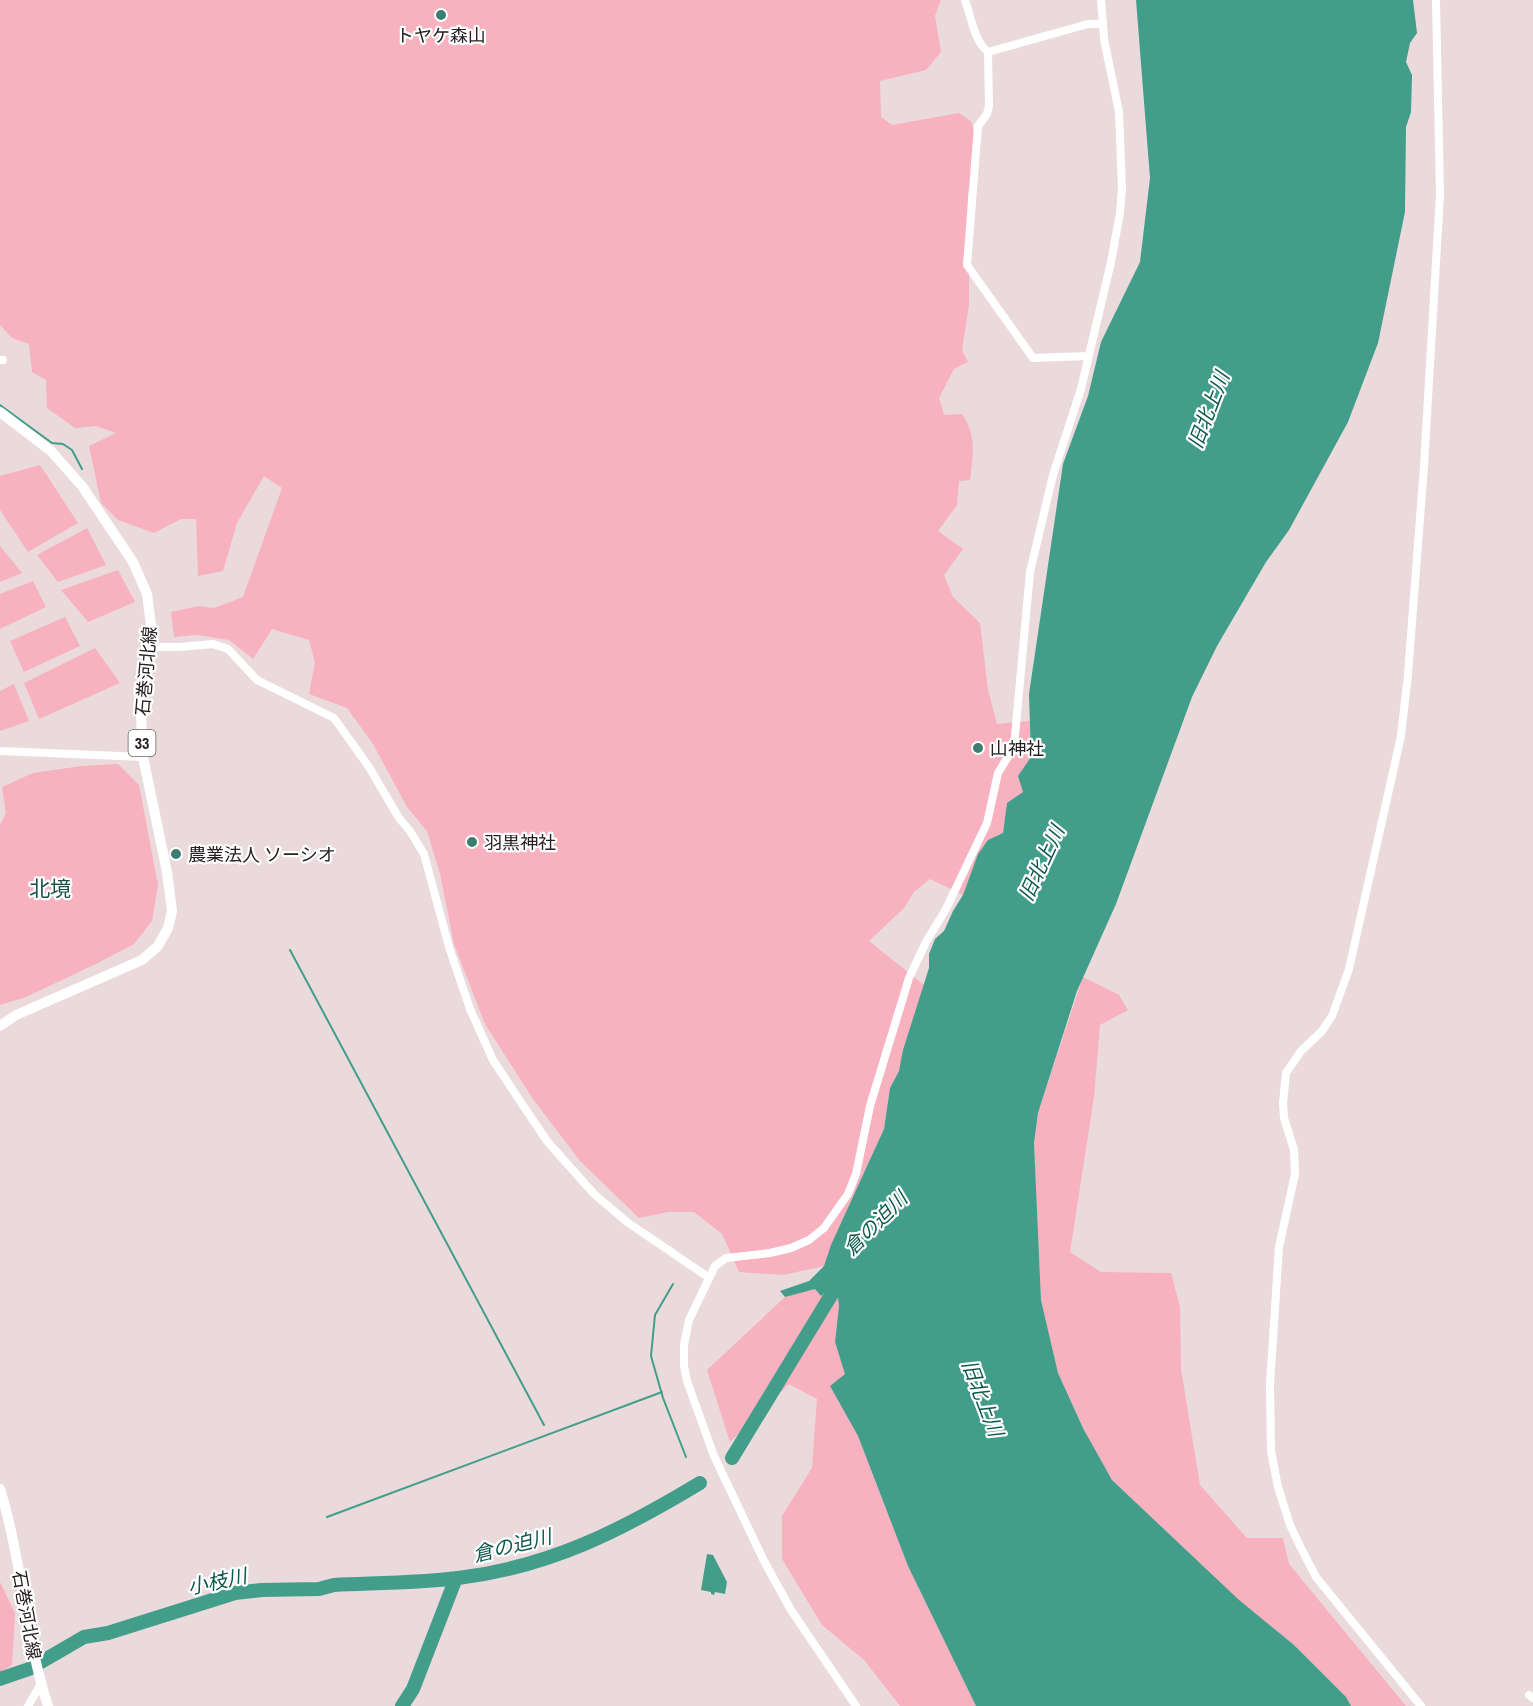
<svg xmlns="http://www.w3.org/2000/svg" width="1533" height="1706" viewBox="0 0 1533 1706" font-family="'Archivo Narrow','Noto Sans JP',sans-serif">
  <style>
    .green { fill: #f7b1bf }
    .water { fill: #429d8b }
    .lines { fill: none; stroke-linecap: round; stroke-linejoin: round }
    .stream { stroke: #429d8b; stroke-width: 2 }
    .river { stroke: #429d8b; stroke-width: 14 }
    .minor { stroke: #fff; stroke-width: 8 }
    .major { stroke: #fff; stroke-width: 10 }
    .poi-dot { fill: #3c7f71; stroke: #fff; stroke-width: 2 }
    .labels { text-anchor: middle; dominant-baseline: central; stroke-width: 4.5; stroke-linejoin: round; paint-order: stroke }
    .shield { fill: #fff; stroke: #686364; stroke-width: 1.5 }
    .shield-label { font-size: 16px; font-weight: bold; fill: #272021 }
    .poi-label { font-size: 18px; fill: #272021; stroke: #fff; text-anchor: start }
    .street-label { font-size: 18px; fill: #272021; stroke: #fff }
    .water-label { font-size: 20px; font-style: italic; fill: #0d5a4d; stroke: #fff }
    .quarter-label { font-size: 21px; fill: #1a5146; stroke: #fff }
  </style>
  <rect width="100%" height="100%" fill="#ebdadc"/>
  <path class="green" d="M0,0H941L935,16L941,52L926,70L880,81L881,117L892,125L959,113L971,121L979,152L968,193L966,256L969,274V305L962,350L968,362L954,369L939,398L944,415L962,414C977,435 973,455 970,480L959,481L957,505L938,531L963,549L944,575L953,597L980,623L988,690L997,724L1030,721L1031,757L1019,776L1023,792L1007,803L1003,833L988,840L978,854L963,895L930,879L914,892L904,908L869,941L924,985L899,1071L890,1088L884,1129L824,1266L783,1275L739,1272L722,1234L694,1212H668L639,1218L580,1161L533,1099L485,1024L454,944L440,874L427,831L407,807L373,744L347,708L309,694L315,662L309,640L272,629L253,659L229,640L197,635L174,637L171,612L199,606L214,608L243,597L282,488L264,476L237,523L223,571L198,576L196,519H181L154,533L118,520L101,503L89,446L116,433L96,426L75,428L47,408L46,380L32,372L29,344L12,338L0,325Z
    M40,465L78,523L28,552L0,510V476Z
    M87,528L106,565L58,582L37,555Z
    M0,546L22,573L0,582Z
    M118,570L135,602L88,622L61,590Z
    M33,581L46,607L0,629V594Z
    M65,617L80,646L24,672L10,641Z
    M95,648L120,683L39,719L24,683Z
    M14,684L29,721L0,731V691Z
    M118,764L139,785L158,885L152,921L134,944L98,963L26,997L0,1005V825L6,813L2,787L33,773L82,766Z
    M1083,977L1119,995L1128,1010L1100,1025L1094,1097L1070,1252L1101,1272L1171,1273L1180,1307L1181,1369L1200,1485L1247,1538H1283L1289,1564L1406,1706H1350L1343,1694L1294,1645L1238,1599L1112,1480L1088,1438L1058,1373L1041,1300L1034,1143L1038,1113Z
    M835,1281L839,1306L835,1342L846,1374L830,1386L858,1436L908,1566L976,1706H900L864,1660L822,1625L782,1559V1516L812,1468L817,1399L789,1384L730,1442L707,1370L785,1297Z
    M0,1582L15,1613L12,1665L0,1672Z"/>
  <path class="water" d="M1136,0H1413L1417,33L1410,43L1406,62L1412,75L1411,112L1406,127L1405,212L1378,343L1348,422L1289,530L1266,562L1217,646L1192,697L1116,904L1077,991L1038,1113L1034,1143L1041,1300L1058,1373L1084,1430L1112,1480L1238,1599L1294,1645L1346,1697L1351,1706H976L908,1566L858,1436L830,1386L845,1374L835,1342L839,1306L836,1282L821,1296L815,1289L785,1297L780,1291L809,1281L824,1266L831,1245L884,1129L890,1088L899,1071L903,1050L929,968V954L935,939L944,931L953,911L963,895L978,854L988,840L1003,833L1007,803L1023,792L1018,776L1031,757L1029,694L1063,464L1088,396L1101,342L1140,262L1150,178Z
    M707,1554L713,1555L727,1582L725,1594L715,1592L714,1595L711,1594V1592L701,1590Z"/>
  <g class="lines">
    <path class="stream" d="M0,405L52,443L63,444L72,450L82,469
      M290,950L544,1425
      M673,1284L655,1315L651,1356L663,1398L686,1457
      M327,1517L662,1392"/>
    <path class="river" d="M732,1458L833,1292L849,1275
      M0,1679L29,1669L84,1637L108,1633L235,1593L262,1590L319,1589L334,1585C375,1583 417,1583 458,1578C550,1567 622,1530 700,1483
      M402,1706L413,1689L456,1578"/>
    <path class="minor" d="M965,0C971,16 974,41 988,52L1088,24H1103
      M988,52L989,106L987,114L978,126L967,265L1033,358L1088,356
      M0,360H3
      M150,647H179L213,644L228,649L257,680L334,718L369,767L399,818L410,831L424,854L449,947L470,1009L493,1060L520,1101L547,1141L594,1194L627,1222L708,1277
      M0,751L143,757
      M1529,1695L1533,1698
      M28,1706L41,1684
      M856,1706L791,1610L764,1561L714,1456L687,1381L684,1366V1345L689,1320L715,1266L726,1258L770,1253L791,1248L809,1240L824,1228L848,1194L856,1174L870,1106L909,978L926,942L946,909L987,823L998,773L1014,747L1030,572L1053,475L1081,389L1111,262L1120,213L1122,189L1119,112L1104,39L1101,0
      M1421,1706L1316,1577L1301,1548L1290,1525L1278,1487L1271,1451L1270,1384L1279,1247L1295,1174L1294,1150L1284,1118L1283,1103L1286,1073L1301,1051L1322,1031L1332,1016L1349,969L1401,736L1408,674L1424,466L1440,195L1436,0"/>
    <path class="major" d="M0,412L51,451L82,486L133,562L147,594L151,625L150,647L141,714L143,757L167,872L172,911L168,928L158,946L142,960L16,1015L0,1026
      M0,1489C22,1560 25,1636 48,1706"/>
  </g>
  <g class="poi-dot">
    <circle cx="441" cy="15" r="6"/>
    <circle cx="978" cy="748" r="6"/>
    <circle cx="472" cy="842" r="6"/>
    <circle cx="176" cy="854" r="6"/>
  </g>
  <g class="labels">
    <rect class="shield" x="128.5" y="730" width="27" height="26" rx="4.5"/>
    <g class="shield-label">
      <text x="142" y="743">33</text>
    </g>
    <g class="poi-label">
      <text x="441" y="35" text-anchor="middle">トヤケ森山</text>
      <text x="990" y="748">山神社</text>
      <text x="484" y="842">羽黒神社</text>
      <text x="188" y="854">農業法人 ソーシオ</text>
    </g>
    <g class="street-label">
      <text transform="translate(146 671) rotate(-85)">石巻河北線</text>
      <text transform="translate(27 1615) rotate(80)">石巻河北線</text>
    </g>
    <g class="water-label">
      <text transform="translate(1208 410) rotate(-69)">旧北上川</text>
      <text transform="translate(1041 863) rotate(-65)">旧北上川</text>
      <text transform="translate(875 1223) rotate(-45)">倉の迫川</text>
      <text transform="translate(983 1398) rotate(69)">旧北上川</text>
      <text transform="translate(512 1545) rotate(-14)">倉の迫川</text>
      <text transform="translate(217 1581) rotate(-12)">小枝川</text>
    </g>
    <g class="quarter-label">
      <text x="50" y="888">北境</text>
    </g>
  </g>
</svg>
